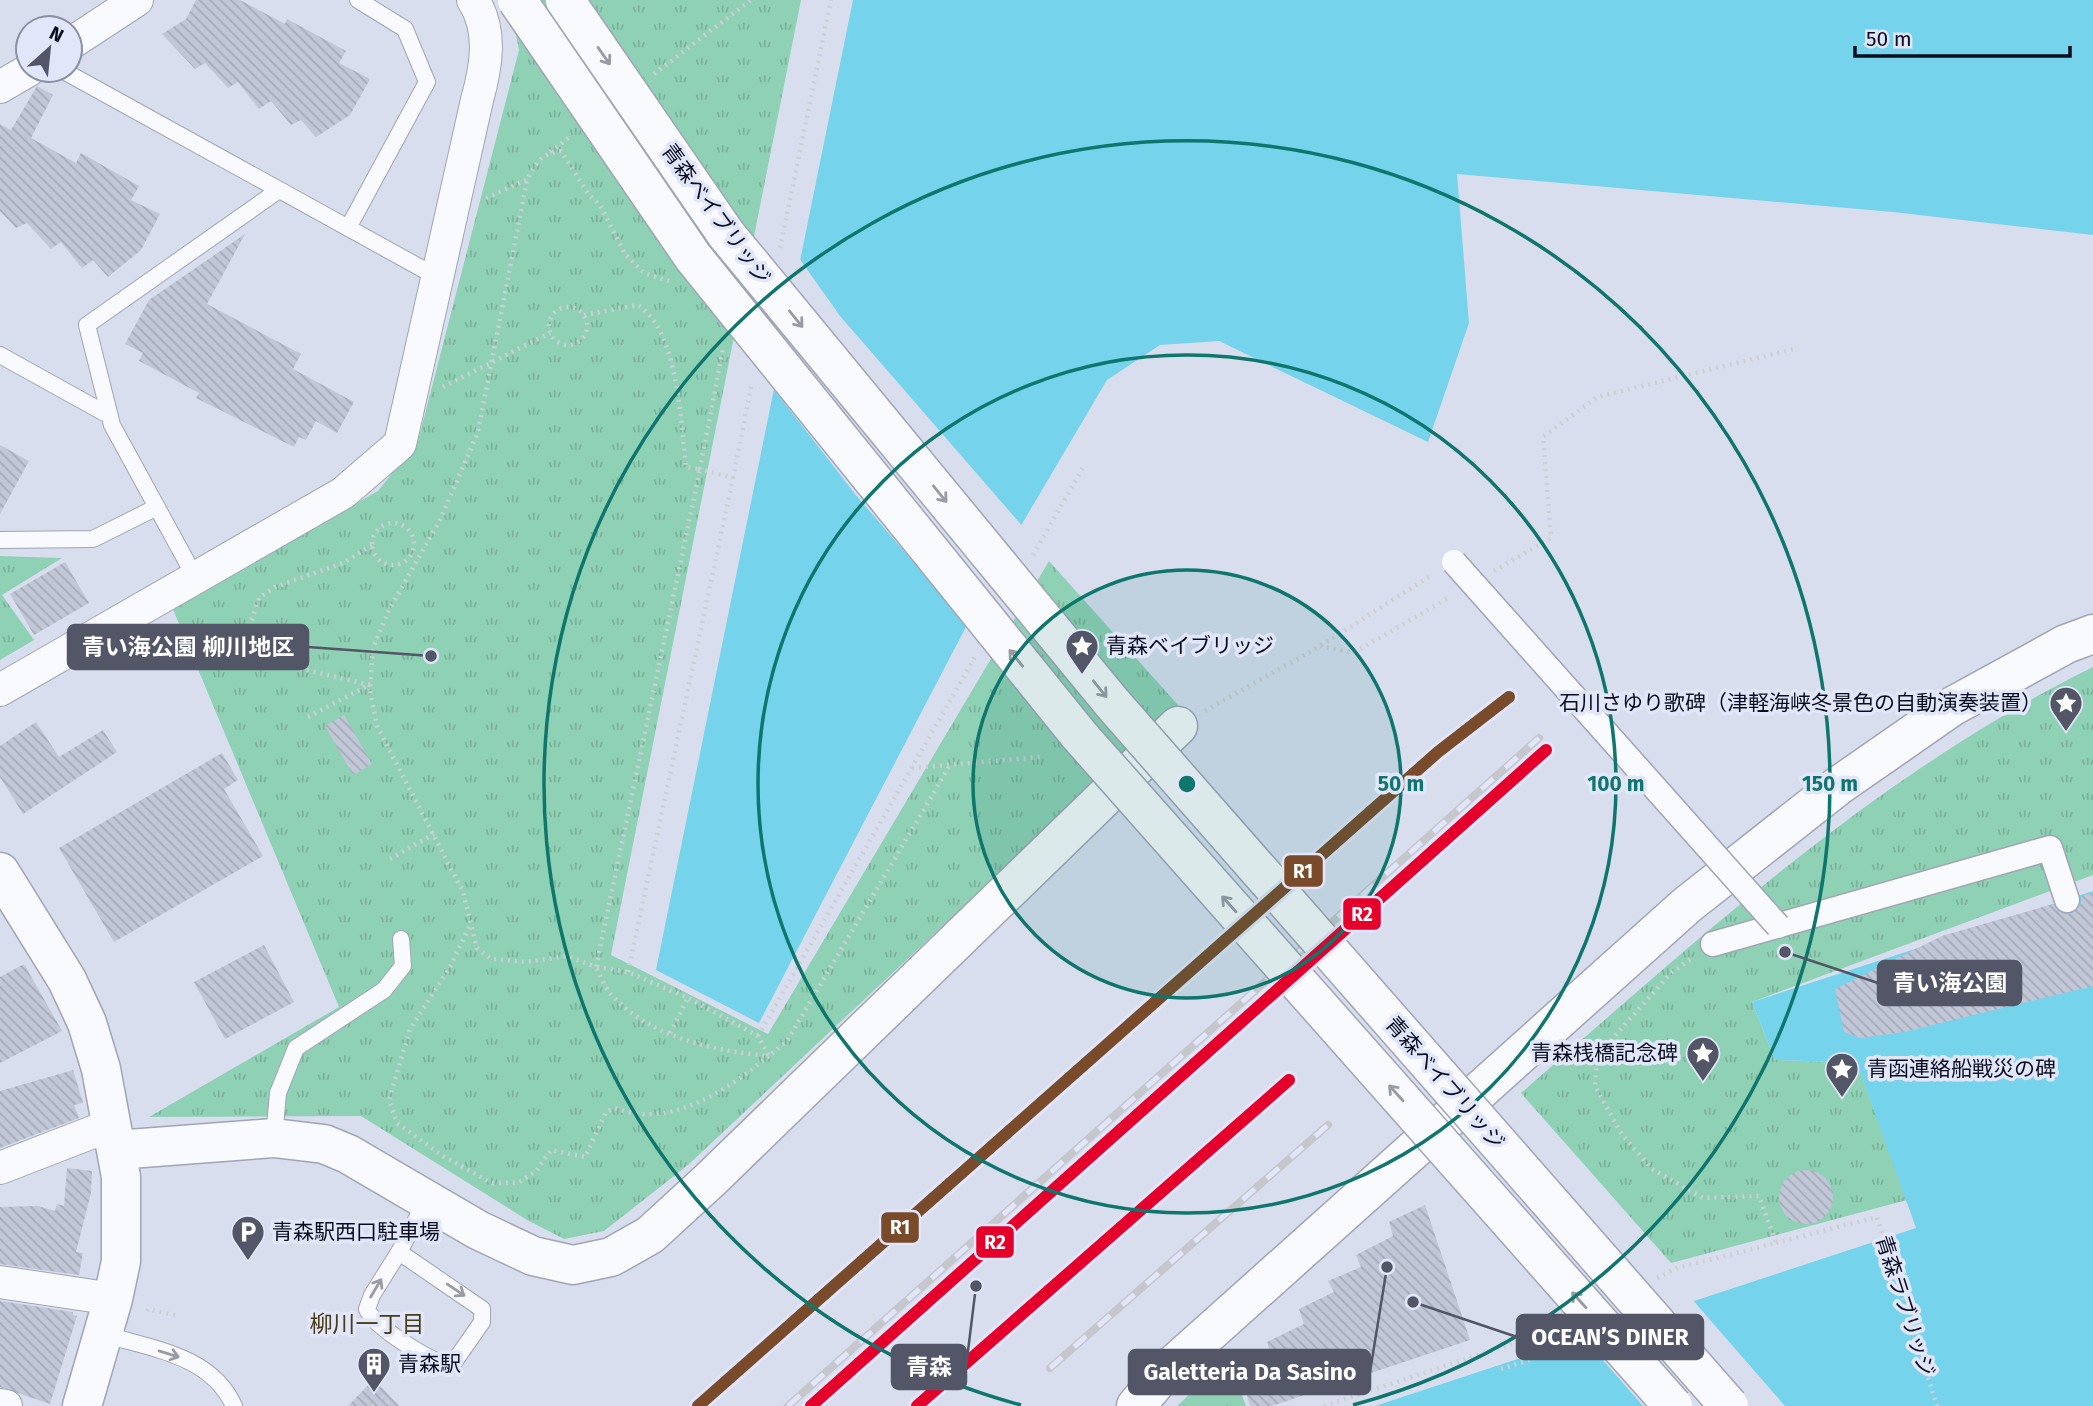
<svg xmlns="http://www.w3.org/2000/svg" width="2093" height="1406" viewBox="0 0 2093 1406" font-family="'Fira Sans','Noto Sans JP',sans-serif">
  <style>
    .park { fill: url(#park-tufts) }
    .water { fill: #75d3ec }
    .pier { fill: #d9deef }
    .building { fill: url(#building-back-hatch) }
    .lines { fill: none; stroke-linecap: round; stroke-linejoin: round }
    .service-casing { stroke: #a0a4b5; stroke-width: 18 }
    .pedestrian-casing { stroke: #a0a4b5; stroke-width: 27 }
    .minor-casing { stroke: #a0a4b5; stroke-width: 34 }
    .tertiary-casing { stroke: #a0a4b5; stroke-width: 41 }
    .path { stroke: #cecfd4; stroke-width: 4.5; stroke-dasharray: 2 5; stroke-linecap: butt }
    .service { stroke: #f9fafd; stroke-width: 16 }
    .pedestrian { stroke: #f9fafd; stroke-width: 24 }
    .minor { stroke: #f9fafd; stroke-width: 32 }
    .tertiary { stroke: #f9fafd; stroke-width: 38 }
    .rail-casing { stroke: #c6c7cc; stroke-width: 8 }
    .rail { stroke: #e1e6fb; stroke-width: 5; stroke-dasharray: 16; stroke-linecap: butt }
    .pedestrian-bridge-casing { stroke: #a0a4b5; stroke-width: 27; stroke-linecap: butt }
    .tertiary-bridge-casing { stroke: #a0a4b5; stroke-width: 41; stroke-linecap: butt }
    .pedestrian-bridge { stroke: #f9fafd; stroke-width: 24 }
    .tertiary-bridge { stroke: #f9fafd; stroke-width: 38 }
    .rail-1-casing { stroke: #e1e6fb; stroke-width: 18 }
    .rail-2-casing { stroke: #e1e6fb; stroke-width: 18 }
    .rail-1 { stroke: #7a4b2a; stroke-width: 12 }
    .rail-2 { stroke: #e4002b; stroke-width: 12 }
    .oneway { stroke: #999ba4 }
    .ring { fill: none; stroke: #0f766e; stroke-width: 3.5 }
    .labels { text-anchor: middle; dominant-baseline: central; stroke-width: 7; stroke-linejoin: round; paint-order: stroke }
    .street-label { font-size: 21px; fill: #0a0d1e; stroke: #e1e6fb }
    .poi-label { font-size: 21px; fill: #0a0d1e; stroke: #e1e6fb; text-anchor: start }
    .neighbourhood-label { font-size: 23px; fill: #483d14; stroke: #e1e6fb }
    .centre { fill: #0f766e; stroke: #e1e6fb; stroke-width: 3.5 }
    .ring-label { font-size: 21px; text-anchor: middle; font-weight: bold; fill: #0f766e; stroke: #e1e6fb; stroke-width: 7; stroke-linejoin: round; paint-order: stroke }
    .leader { fill: none; stroke: #525667; stroke-width: 2.5 }
    .callout-dot { fill: #525667; stroke: #e1e6fb; stroke-width: 2.5 }
    .callout { fill: #525667; stroke: #525667; stroke-width: 2.5 }
    .callout-label { font-size: 23px; text-anchor: middle; font-weight: bold; fill: #fff }
    .line-badge { stroke: #e1e6fb; stroke-width: 2.5 }
    .badge-label { font-size: 19px; text-anchor: middle; font-weight: bold; fill: #fff }
  </style>
  <defs>
    <pattern id="park-tufts" width="24" height="20" patternUnits="userSpaceOnUse" patternTransform="scale(1.75)"><rect width="24" height="20" fill="#8fd1b4"/><path d="M3 7l-1-3M5 7V3M7 7l1-3M15 17l-1-3M17 17v-4M19 17l1-3" fill="none" stroke="#7ab29a"/></pattern>
    <pattern id="building-back-hatch" width="6" height="6" patternUnits="userSpaceOnUse" patternTransform="scale(1.75)"><rect width="6" height="6" fill="#c2c7d8"/><path d="M-1 5l2 2M0 0l6 6M5-1l2 2" fill="none" stroke="#a5aab9"/></pattern>
  </defs>
  <rect width="100%" height="100%" fill="#d9deef"/>
  <path class="park" d="M509,0H801L611,955L768,1034L1049,561L1178,705L688,1165L604,1231L564,1239L527,1220L361,1116L149,1117L339,1007L172,607L378,491L418,441L519,50Z
    M0,556L62,558L2,595L34,640L0,660Z
    M2093,667V875L1752,1002L1775,1060L1857,1063L1907,1200L1671,1263L1521,1093C1700,937 1878,773 2093,667Z
    M1232,1368L1246,1406H1177L1207,1378Z"/>
  <path class="water" d="M853,0H2093V235L1893,212L1457,174L1469,323L1428,442L1219,341L1160,345L1107,380L1003,556L759,1023L656,970Z
    M2093,891V1406H1375L1916,1228L1857,1063L1775,1060L1752,1002Z"/>
  <path class="pier" d="M799,258L840,316L1024,528L969,627L855,494L772,387Z
    M1691,1298L1785,1406H1643L1581,1335Z"/>
  <path class="building" d="M196,0H240L285,24L287,19L346,51L339,63L370,79L350,115L316,137L301,120L291,125L271,101L259,109L238,82L228,88L205,63L195,69L162,34L186,19Z
    M37,86L53,95L31,138L76,163L81,153L139,186L131,200L160,214L141,250L108,277L93,260L82,268L61,242L51,249L27,223L16,228L0,211V124L11,130Z
    M245,234L207,304L301,354L293,369L354,402L337,433L316,421L306,440L299,437L294,447L196,398L199,393L139,361L143,353L125,344L149,300Z
    M0,445L29,461L0,514Z
    M65,562L89,603L34,635L10,594Z
    M344,715L372,764L353,775L325,726Z
    M36,722L59,757L103,730L117,752L23,814L0,777V746Z
    M222,753L238,780L224,789L263,856L114,942L59,848Z
    M2093,893V986L1904,1032L1860,1038L1844,1032L1835,989L1942,936L2053,904L2063,914H2072L2081,904V896Z
    M264,945L294,1002L225,1039L194,982Z
    M24,964L62,1031L0,1063V977Z
    M73,1070L83,1103L74,1105L79,1118L0,1148V1091Z
    M67,1168L92,1171L91,1193L76,1252L83,1253L79,1275L0,1264V1207L38,1206L55,1211L57,1204L64,1206Z
    M1779 1197a27 27 0 1 1 54 0a27 27 0 1 1-54 0Z
    M1425,1205L1470,1340L1272,1406H1250L1239,1369L1272,1357L1267,1342L1304,1324L1299,1309L1334,1292L1328,1281L1361,1267L1356,1255L1393,1236L1389,1222Z
    M0,1301L73,1312V1315L77,1316L50,1404L0,1387Z
    M374,1379L399,1406H348Z"/>
  <g class="lines">
    <defs>
      <path id="service" d="M62,70L439,278
        M348,228L427,82L405,29L358,0
        M0,355L110,416
        M0,540L93,539L157,507
        M195,577L112,425L87,325L279,190
        M274,1138L278,1093L296,1048L384,990L403,966L401,939
        M399,1252L482,1309V1322L452,1365C436,1367 372,1325 367,1309L372,1295L399,1252L426,1201
        M103,1334C152,1349 211,1355 234,1406"/>
      <path id="pedestrian" d="M1713,944L2050,848L2067,900"/>
      <path id="minor" d="M70,44L137,0
        M0,87L29,70
        M0,690L343,493L400,444L477,100C486,68 493,30 473,0
        M0,1168L111,1125
        M0,1282L113,1299
        M0,1405L6,1406"/>
      <path id="tertiary" d="M0,872L67,980L87,1023L101,1069L121,1177V1261L113,1299L82,1406
        M116,1150L274,1138L324,1144L348,1154L478,1230L533,1256L573,1265L611,1257L650,1235L710,1180L1178,726
        M1136,1406L1161,1376L1687,905L1838,786L1953,706L2066,644L2093,634"/>
    </defs>
    <use href="#service" class="service-casing"/>
    <use href="#pedestrian" class="pedestrian-casing"/>
    <use href="#minor" class="minor-casing"/>
    <use href="#tertiary" class="tertiary-casing"/>
    <path class="path" d="M654,74L751,0
      M550,152L571,136
      M486,198L526,180
      M780,248L831,0
      M549 326a19 19 0 1 1 38 0a19 19 0 1 1-38 0Z
      M584,315L638,305C678,330 681,423 686,467L700,469L596,967L567,956L526,962L491,959L477,948L463,892L377,726L370,691L373,648L389,610L441,518L478,432L527,180C535,164 542,153 561,151L589,195L600,205L625,254L644,273L669,281
      M443,387L550,333
      M733,478L752,383
      M372 544a21 21 0 1 1 42 0a21 21 0 1 1-42 0Z
      M1033,555L1085,464
      M1494,571L1551,538L1543,437L1597,397L1798,348
      M1320,646L1353,653L1450,597
      M370,685L289,666L258,646L251,622L259,598L275,587L343,563L372,545
      M1205,711L1320,646L1432,575
      M308,717L369,685
      M912,768L1040,757
      M390,859L434,834
      M469,927L449,969L410,1029L389,1100L397,1123L443,1156L492,1183H518L536,1171L551,1150L585,1157L606,1112L615,1108C670,1130 728,1089 769,1056C714,1051 647,1037 609,992C604,985 600,975 596,967
      M597,967L628,972L688,998L758,1036L769,1056L787,1041L950,765
      M628,972L733,478L700,469L723,348
      M670,1033L688,998
      M758,1036L975,657
      M1776,1243L1877,1217L1937,1406
      M1657,1278L1677,1268L1776,1243L1759,1196L1703,1198L1652,1169L1621,1133L1595,1086L1597,1056L1671,973L1692,958
      M147,1311L148,1309L178,1316
      M1501,1369L1530,1360L1524,1340
      M382,1396L391,1406
      M372,1405L373,1406
      M1324,1406L1524,1340L1557,1324"/>
    <use href="#service" class="service"/>
    <use href="#pedestrian" class="pedestrian"/>
    <use href="#minor" class="minor"/>
    <use href="#tertiary" class="tertiary"/>
    <defs>
      <path id="rail" d="M970,1267L1546,750
        M1011,1324L1289,1080
        M1050,1368L1328,1125
        M788,1406L1539,738"/>
    </defs>
    <use href="#rail" class="rail-casing"/>
    <use href="#rail" class="rail"/>
    <defs>
      <path id="pedestrian-bridge" d="M1454,562L1778,926"/>
      <path id="tertiary-bridge" d="M517,0L693,257L1079,735L1673,1406
        M565,0L726,234L1113,704L1729,1406"/>
    </defs>
    <use href="#pedestrian-bridge" class="pedestrian-bridge-casing"/>
    <use href="#tertiary-bridge" class="tertiary-bridge-casing"/>
    <use href="#pedestrian-bridge" class="pedestrian-bridge"/>
    <use href="#tertiary-bridge" class="tertiary-bridge"/>
    <defs>
      <path id="rail-1" d="M698,1406L1438,752L1509,697"/>
      <path id="rail-2" d="M811,1406L1546,750
        M917,1406L1289,1080"/>
    </defs>
    <use href="#rail-1" class="rail-1-casing"/>
    <use href="#rail-2" class="rail-2-casing"/>
    <use href="#rail-1" class="rail-1"/>
    <use href="#rail-2" class="rail-2"/>
  </g>
  <defs><path id="oneway-shaft" d="M-6 0H5M1.5-3L5.5 0L1.5 3" fill="none" stroke-width="1.6" stroke-linecap="round" stroke-linejoin="round" transform="scale(1.75)"/></defs>
  <g class="oneway">
    <use href="#oneway-shaft" transform="translate(604 56) rotate(55)"/>
    <use href="#oneway-shaft" transform="translate(796 319) rotate(51)"/>
    <use href="#oneway-shaft" transform="translate(940 494) rotate(51)"/>
    <use href="#oneway-shaft" transform="translate(1016 658) rotate(-129)"/>
    <use href="#oneway-shaft" transform="translate(1100 689) rotate(51)"/>
    <use href="#oneway-shaft" transform="translate(1229 904) rotate(-132)"/>
    <use href="#oneway-shaft" transform="translate(1396 1093) rotate(-132)"/>
    <use href="#oneway-shaft" transform="translate(376 1288) rotate(-59)"/>
    <use href="#oneway-shaft" transform="translate(456 1290) rotate(34)"/>
    <use href="#oneway-shaft" transform="translate(1579 1300) rotate(-132)"/>
    <use href="#oneway-shaft" transform="translate(169 1354) rotate(17)"/>
  </g>
  <circle cx="1187" cy="784" r="214" fill="#0f766e" fill-opacity=".12"/>
  <g class="ring">
    <circle cx="1187" cy="784" r="214"/>
    <circle cx="1187" cy="784" r="429"/>
    <path d="M1021 1405A643 643 0 1 1 1353 1405"/>
  </g>
  <defs>
    <symbol id="sight-pin" viewBox="-11 -11 22 30"><path d="M0 17L-7.5 6A9.5 9.5 0 1 1 7.5 6Z" fill="#525667" stroke="#e1e6fb"/><path d="M0-6L1.8-2.2L6-1.7L2.9 1.2L3.7 5.4L0 3.3L-3.7 5.4L-2.9 1.2L-6-1.7L-1.8-2.2Z" fill="#fff"/></symbol>
    <symbol id="parking-pin" viewBox="-11 -11 22 30"><path d="M0 17L-7.5 6A9.5 9.5 0 1 1 7.5 6Z" fill="#525667" stroke="#e1e6fb"/><path d="M-3.5-5.5H1a3.5 3.5 0 0 1 0 7H-1V5.5H-3.5ZM-1-3.4V-.6H.8a1.4 1.4 0 0 0 0-2.8Z" fill="#fff"/></symbol>
    <symbol id="building-pin" viewBox="-11 -11 22 30"><path d="M0 17L-7.5 6A9.5 9.5 0 1 1 7.5 6Z" fill="#525667" stroke="#e1e6fb"/><path d="M-4-6H4V6H1V3H-1V6H-4ZM-2.5-4.3h1.7v1.8h-1.7ZM.8-4.3h1.7v1.8H.8ZM-2.5-1h1.7V.8h-1.7ZM.8-1h1.7V.8H.8Z" fill="#fff"/></symbol>
  </defs>
  <g fill-rule="evenodd">
    <use href="#sight-pin" x="1063" y="627" width="38" height="52"/>
    <use href="#sight-pin" x="2047" y="684" width="38" height="52"/>
    <use href="#sight-pin" x="1684" y="1034" width="38" height="52"/>
    <use href="#sight-pin" x="1823" y="1050" width="38" height="52"/>
    <use href="#parking-pin" x="229" y="1213" width="38" height="52"/>
    <use href="#building-pin" x="355" y="1345" width="38" height="52"/>
  </g>
  <g class="labels">
    <g class="street-label">
      <text transform="translate(716 214) rotate(54)">青森ベイブリッジ</text>
      <text transform="translate(1445 1083) rotate(49)">青森ベイブリッジ</text>
      <text transform="translate(1905 1306) rotate(72)">青森ラブリッジ</text>
    </g>
    <g class="poi-label">
      <text x="1106" y="646">青森ベイブリッジ</text>
      <text x="2042" y="703" text-anchor="end">石川さゆり歌碑（津軽海峡冬景色の自動演奏装置）</text>
      <text x="1678" y="1053" text-anchor="end">青森桟橋記念碑</text>
      <text x="1867" y="1069">青函連絡船戦災の碑</text>
      <text x="272" y="1232">青森駅西口駐車場</text>
      <text x="398" y="1364">青森駅</text>
    </g>
    <g class="neighbourhood-label">
      <text x="367" y="1324">柳川一丁目</text>
    </g>
  </g>
  <circle cx="1187" cy="784" r="10" class="centre"/>
  <g class="ring-label">
    <text x="1401" y="791">50 m</text>
    <text x="1616" y="791">100 m</text>
    <text x="1830" y="791">150 m</text>
  </g>
  <path class="leader" d="M431 656L308 647M1785 952L1878 983M1413 1302L1517 1337M976 1286L966 1367M1387 1267L1370 1372"/>
  <g class="callout-dot">
    <circle cx="431" cy="656" r="7"/>
    <circle cx="1785" cy="952" r="7"/>
    <circle cx="1413" cy="1302" r="7"/>
    <circle cx="976" cy="1286" r="7"/>
    <circle cx="1387" cy="1267" r="7"/>
  </g>
  <g class="callout">
    <rect x="68" y="625" width="240" height="44" rx="7"/>
    <rect x="1878" y="961" width="143" height="44" rx="7"/>
    <rect x="1517" y="1315" width="186" height="44" rx="7"/>
    <rect x="892" y="1345" width="74" height="44" rx="7"/>
    <rect x="1129" y="1350" width="241" height="44" rx="7"/>
  </g>
  <g class="callout-label">
    <text x="188" y="655">青い海公園 柳川地区</text>
    <text x="1950" y="991">青い海公園</text>
    <text x="1610" y="1345">OCEAN’S DINER</text>
    <text x="929" y="1375">青森</text>
    <text x="1250" y="1380">Galetteria Da Sasino</text>
  </g>
  <g class="line-badge">
    <rect x="1283" y="854" width="41" height="34" rx="7" fill="#7a4b2a"/>
    <rect x="1342" y="897" width="40" height="34" rx="7" fill="#e4002b"/>
    <rect x="880" y="1211" width="40" height="33" rx="7" fill="#7a4b2a"/>
    <rect x="975" y="1225" width="40" height="34" rx="7" fill="#e4002b"/>
  </g>
  <g class="badge-label">
    <text x="1303" y="878">R1</text>
    <text x="1362" y="921">R2</text>
    <text x="900" y="1234">R1</text>
    <text x="995" y="1249">R2</text>
  </g>
  <g transform="translate(49 49) rotate(27)"><circle r="33" fill="#e1e6fb" stroke="#8b8fa3" stroke-width="2"/>
  <path d="M0-5L12 26L0 18L-12 26Z" fill="#525667"/>
  <text y="-10" font-size="19" font-weight="bold" text-anchor="middle" fill="#0a0d1e">N</text>
  </g>
  <path d="M1855 46v10h215v-10" fill="none" stroke="#0a0d1e" stroke-width="3.5"/>
  <text x="1866" y="46" font-size="21" fill="#0a0d1e" stroke="#e1e6fb" stroke-width="5" paint-order="stroke">50 m</text>
</svg>
